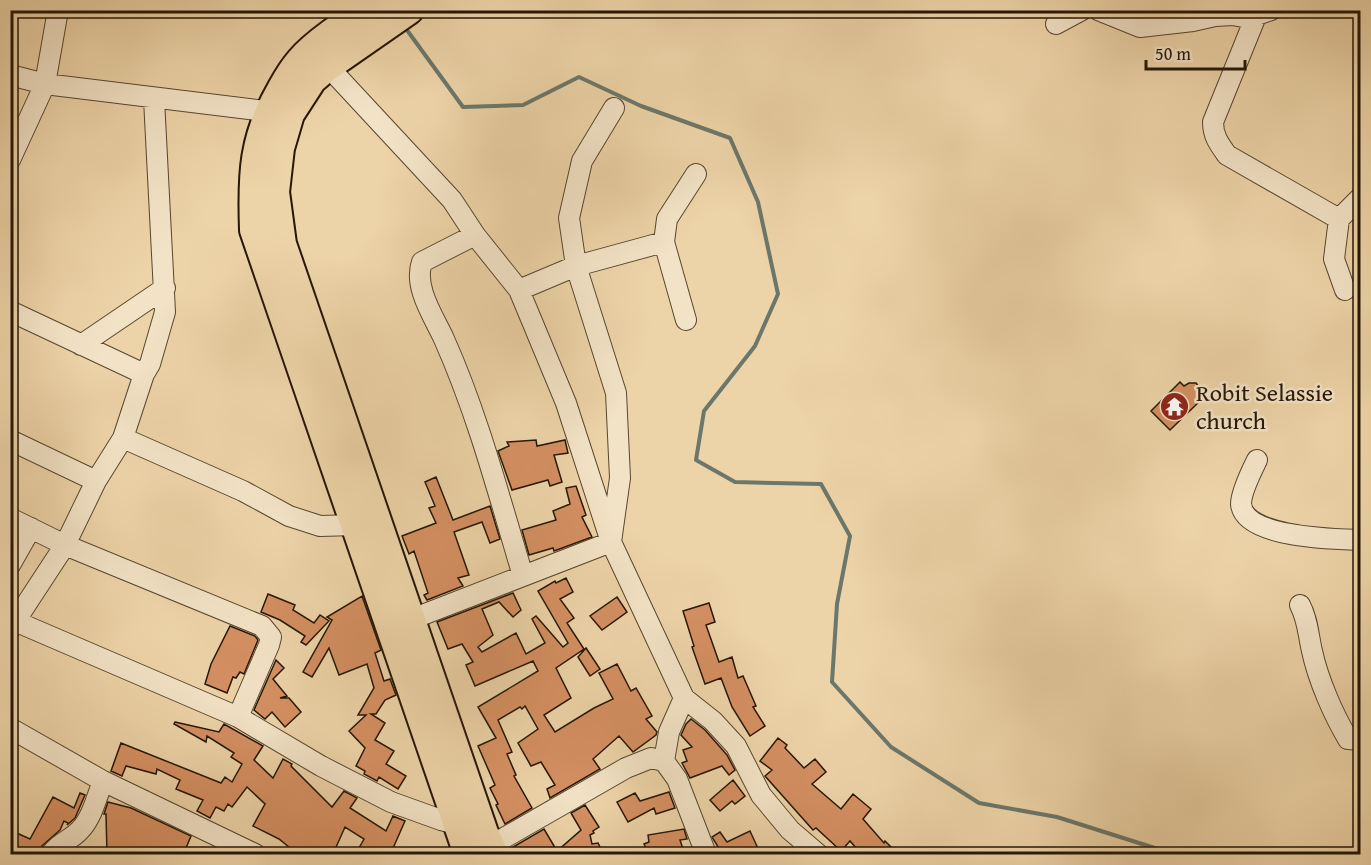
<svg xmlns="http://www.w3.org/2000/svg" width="1371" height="865" viewBox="0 0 1371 865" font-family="'Gentium Book Plus',serif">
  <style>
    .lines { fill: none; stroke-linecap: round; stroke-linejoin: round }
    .stream { stroke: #6b776b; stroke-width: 4 }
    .building { fill: #d59062; stroke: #251606; stroke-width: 1.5 }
    .minor-casing { stroke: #57462e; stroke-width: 22 }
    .highway-casing { stroke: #251606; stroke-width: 32 }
    .minor { stroke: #f3e3c6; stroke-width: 20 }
    .highway { stroke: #edd4a8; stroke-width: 28 }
    .labels { text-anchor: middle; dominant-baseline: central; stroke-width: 5; stroke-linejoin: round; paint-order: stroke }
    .poi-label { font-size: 24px; fill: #251606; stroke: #f3e3c6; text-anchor: start }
  </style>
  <rect width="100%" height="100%" fill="#edd4a8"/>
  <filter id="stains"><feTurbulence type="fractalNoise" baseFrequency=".00333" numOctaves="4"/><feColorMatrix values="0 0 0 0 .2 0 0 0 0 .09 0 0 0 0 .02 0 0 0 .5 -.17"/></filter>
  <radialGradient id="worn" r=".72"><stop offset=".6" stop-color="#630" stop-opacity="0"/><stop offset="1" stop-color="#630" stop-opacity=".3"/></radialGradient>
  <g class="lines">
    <path class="stream" d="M404,26L463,107L523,105L579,77L641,106L730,138L758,202L778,294L755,346L704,411L696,460L735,482L821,484L850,536L837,604L832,682L891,747L979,803L1057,817L1161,850L1202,849L1218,854"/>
  </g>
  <path class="building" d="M1180,382L1184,386L1189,383H1196L1200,388L1199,402L1170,430L1151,411Z
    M536,440L537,446L565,440L568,453L554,455L562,482L550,486L548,480L512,490L498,451L509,446L507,442Z
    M436,477L453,520L490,506L500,539L490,543L482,522L454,532L469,575L458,578L463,586L427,600L424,595L428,593L414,551L409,554L402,536L436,523L429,508L435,506L425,482Z
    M576,486L586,515L582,517L592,537L554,551L553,548L529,555L522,530L556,520L553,511L570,504L566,488Z
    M566,578L573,592L560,599L574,618L567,623L584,649L556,668L571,698L544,715L555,732L594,708L613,699L599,673L617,664L631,691L636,688L652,716L646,719L657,732L656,735L633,752L619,736L593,759L600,769L550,798L547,789L555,785L541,762L531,766L518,743L538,729L525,706L522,709L520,707L498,720L512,752L507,754L516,775L514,776L532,808L505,824L496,805L498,804L490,788L495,785L478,746L496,738L478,707L538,671L533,661L475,686L466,665L473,662L462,644L448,649L437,622L513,593L521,610L513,617L499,602L482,609L493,635L478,647L482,652L516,633L526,654L545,643L532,619L536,616L563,647L568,643L538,591L555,581L556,583Z
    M268,594L295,605L293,610L314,623L320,615L329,621L306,645L301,642L305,636L280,620L261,612Z
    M362,596L381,650L375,653L384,681L390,679L396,695L385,700L376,714H371L385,723L375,740L394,751L386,764L406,776L398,789L379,777L377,781L364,774L365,771L356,766L365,748L349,731L366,715H358L374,688L367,664L339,675L329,648L312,677L303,672L332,620L327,617Z
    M617,597L627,612L602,630L590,616Z
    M709,603L715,622L706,625L719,662L732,657L738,678L743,676L756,706L753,707L765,726L750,736L732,707L721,678L705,684L692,647L694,646L683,611Z
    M230,626L255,636L258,640L244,674L240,672L236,678L233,677L227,693L205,684L211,664Z
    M586,648L600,669L590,676L578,657Z
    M276,660L284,668L273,679L287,696L280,698H289L301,712L285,727L272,712L265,719L254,710Z
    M691,719L705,730L727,755L735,770L729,775L722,766L690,778L682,763L687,761L683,750L692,747L681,735L686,724Z
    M175,722L219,732L224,724L263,746L254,760L273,778L283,759L292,764L291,766L332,807L344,791L357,798L350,808L386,831L393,816L405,821L390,855H355L364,839L345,827L333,854L323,849L321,855H298L289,850L290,848L279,839L253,826L265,804L247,787L232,807L228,804L224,811L216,807L210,818L197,811L203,800L176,789L180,780L157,769L156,774L126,766L122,776L111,771L121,743L221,783L225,777L232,782L242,764L231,757L234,753L207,736L206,742L174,724Z
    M778,738L787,745L785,748L804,768L815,759L826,772L812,784L841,809L853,794L871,809L863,819L884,843L885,841L899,855H862L850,841L841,851L816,828L813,830L765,776L772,770L760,761Z
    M733,780L745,796L735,804L732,801L720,811L710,800Z
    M669,792L675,808L656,814L654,808L628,822L617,802L635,793L640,801Z
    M80,793L85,795L75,818L67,825L68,823L64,821L60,830L42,846L39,855H10V830L30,839L53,797L74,808Z
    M108,802L131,808L191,836L183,855H107L106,814H104Z
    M585,805L599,827L593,831L594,833L590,835L592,844L598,843L602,851L596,855H517L513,847L544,829L557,851L581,830L571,813Z
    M684,829L687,839L680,840L685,855H649L644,844L649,842L648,835Z
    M750,831L761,855H723L712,837L720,832L727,842Z"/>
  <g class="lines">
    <defs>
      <path id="minor" d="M1098,10L1140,27L1193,21L1215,16L1233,15L1248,18L1271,10
        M1256,16L1213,122C1213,136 1219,144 1227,155L1339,219L1360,198
        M1056,24L1082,10
        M321,59L452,200L475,235L519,290L566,403L611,542L684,698L713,721L736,746L761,795L790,830L818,854
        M10,75L45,84L281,113
        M10,160L45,84L58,10
        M1339,219L1334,259L1345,290
        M475,235L422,262C413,287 434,317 444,339C478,415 499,496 523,576
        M519,290L576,266L664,242
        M10,311L144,374
        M686,320L664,242L667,219L696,174
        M81,345L165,288
        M123,438L243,491L289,516L320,526L355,525L365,522
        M10,440L96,481
        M1257,460C1252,470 1241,492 1241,504C1244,538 1336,539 1360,540
        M10,518L65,545L262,626L271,637L269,645L238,717
        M10,565L31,528
        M1300,605C1308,620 1308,634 1312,651C1318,679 1333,714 1348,739L1360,740
        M10,619L238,717L321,766L391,802L441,820L457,824L465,820
        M412,619L611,542L620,478L616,393L576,266L569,218L582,161L614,108
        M10,629L65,545L96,481L123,438L144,374L150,364L165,312L154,99
        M10,728L103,781L255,854
        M664,761L669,732L684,698
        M490,846L626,768L651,758L664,761L677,779L706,854
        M51,854C62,840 70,841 80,830C92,818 97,796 103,781"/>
      <path id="highway" d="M366,10C346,23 315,43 300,61C293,69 287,79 282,88C253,138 252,174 254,230L468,854
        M409,10L327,67L312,80L290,114L280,148L275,192L282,244L484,833L494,854"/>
    </defs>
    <use href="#minor" class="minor-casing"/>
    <use href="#highway" class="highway-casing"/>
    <use href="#minor" class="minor"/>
    <use href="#highway" class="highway"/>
  </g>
  <defs>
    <symbol id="temple-disc" viewBox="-11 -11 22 22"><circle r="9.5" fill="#8f2418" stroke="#f3e3c6"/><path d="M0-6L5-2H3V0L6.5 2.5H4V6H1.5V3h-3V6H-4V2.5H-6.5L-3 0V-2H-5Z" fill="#fff"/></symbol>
  </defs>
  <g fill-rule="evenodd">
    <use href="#temple-disc" x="1158" y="390" width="33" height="33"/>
  </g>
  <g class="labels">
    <g class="poi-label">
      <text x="1196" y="392">Robit Selassie<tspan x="1196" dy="28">church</tspan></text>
    </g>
  </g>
  <rect width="1371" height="865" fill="none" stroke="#edd4a8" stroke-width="36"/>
  <rect x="12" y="12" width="1347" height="841" fill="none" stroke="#251606" stroke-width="3"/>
  <rect x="18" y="18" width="1335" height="829" fill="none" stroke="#251606" stroke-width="1.5"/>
  <path d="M1146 60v9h99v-9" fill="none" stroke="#251606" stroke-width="3"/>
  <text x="1155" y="60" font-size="18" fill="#251606" stroke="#f3e3c6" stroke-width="4.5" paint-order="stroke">50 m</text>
  <rect width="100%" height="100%" filter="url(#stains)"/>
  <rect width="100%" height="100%" fill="url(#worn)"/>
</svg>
